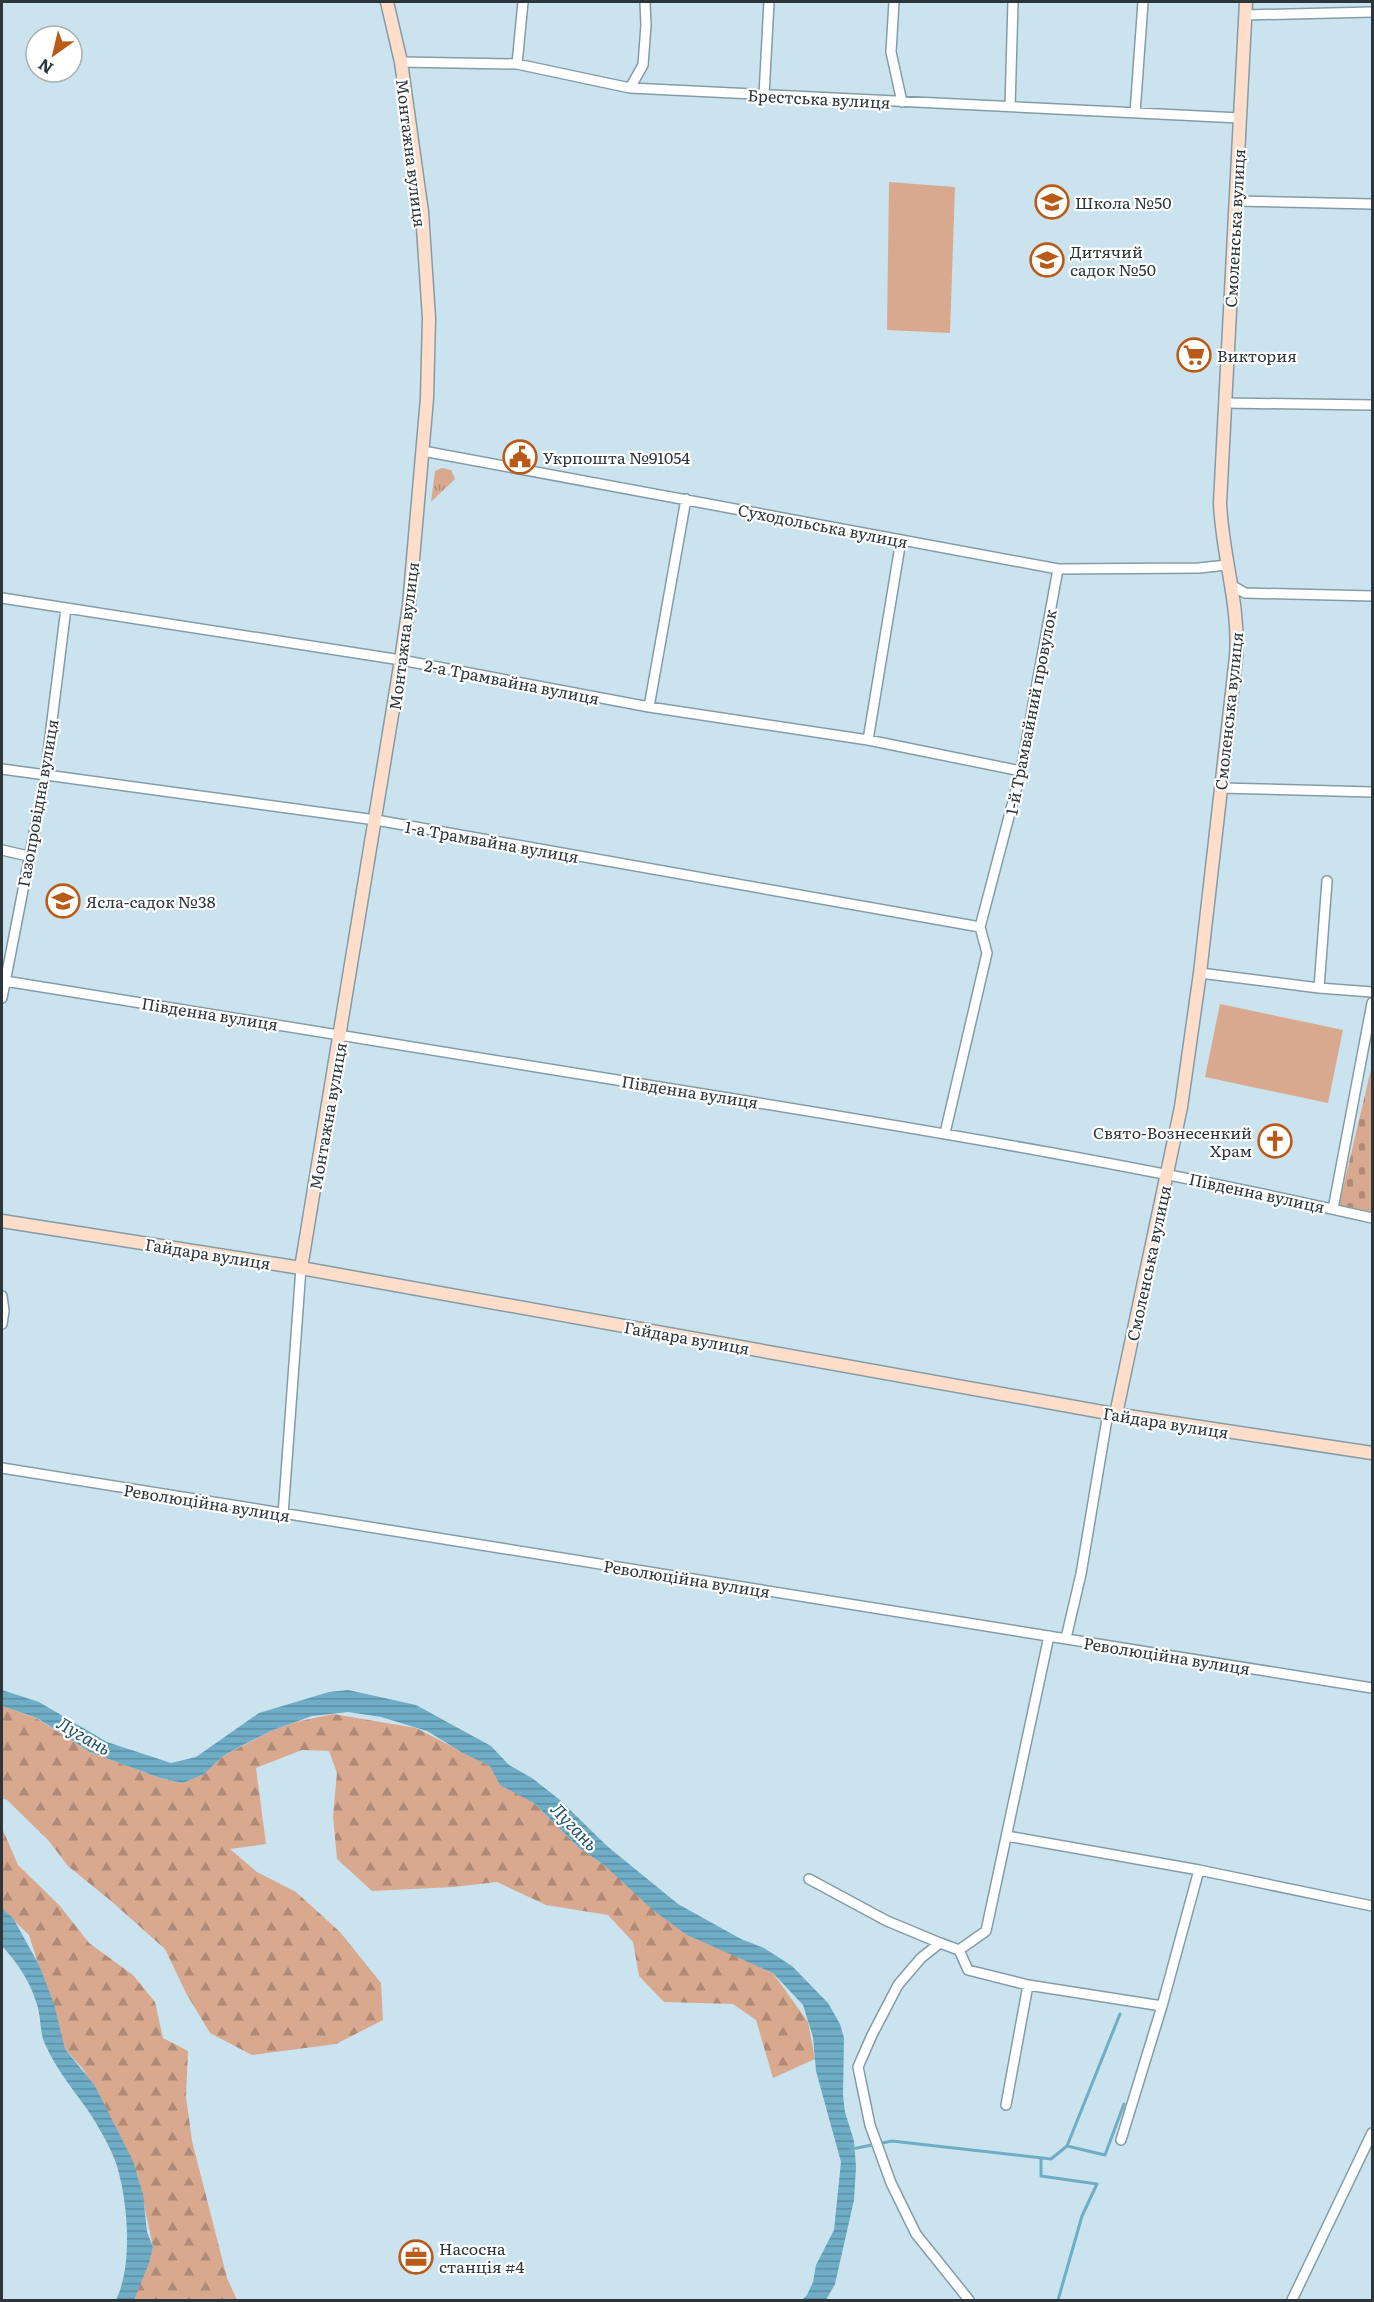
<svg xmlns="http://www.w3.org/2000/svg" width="1374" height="2302" viewBox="0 0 1374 2302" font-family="Literata,serif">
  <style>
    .grass { fill: url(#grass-tufts) }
    .forest { fill: url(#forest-firs) }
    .cemetery { fill: url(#cemetery-stones) }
    .garden { fill: #d9a98f }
    .water { fill: url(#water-rules) }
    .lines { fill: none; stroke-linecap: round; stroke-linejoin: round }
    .stream { stroke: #6fadc7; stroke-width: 3 }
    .street-casing { stroke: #849ca6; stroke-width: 12 }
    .secondary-casing { stroke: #849ca6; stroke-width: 15 }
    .street { stroke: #fff; stroke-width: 9 }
    .secondary { stroke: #feddca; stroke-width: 12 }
    .labels { text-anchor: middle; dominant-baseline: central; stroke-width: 4.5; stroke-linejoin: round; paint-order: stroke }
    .street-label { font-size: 16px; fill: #2c363a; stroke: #fff }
    .poi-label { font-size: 16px; fill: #2c363a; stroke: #fff; text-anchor: start }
    .water-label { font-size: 18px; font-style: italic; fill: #225468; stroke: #fff }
  </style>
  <defs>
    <pattern id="grass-tufts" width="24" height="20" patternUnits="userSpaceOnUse" patternTransform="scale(1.5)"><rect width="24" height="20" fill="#d9a98f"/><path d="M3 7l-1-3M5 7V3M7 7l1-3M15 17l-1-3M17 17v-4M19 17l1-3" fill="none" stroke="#b08a76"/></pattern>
    <pattern id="forest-firs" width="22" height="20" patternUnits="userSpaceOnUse" patternTransform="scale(1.5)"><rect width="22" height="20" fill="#d9a98f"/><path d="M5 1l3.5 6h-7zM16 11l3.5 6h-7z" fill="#b08a76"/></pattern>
    <pattern id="cemetery-stones" width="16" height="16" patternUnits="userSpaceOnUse" patternTransform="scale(1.5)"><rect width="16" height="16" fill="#d9a98f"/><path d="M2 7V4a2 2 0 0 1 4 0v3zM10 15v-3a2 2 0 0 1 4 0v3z" fill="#b08a76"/></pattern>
    <pattern id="water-rules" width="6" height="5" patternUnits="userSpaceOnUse" patternTransform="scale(1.5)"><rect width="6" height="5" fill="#6fadc7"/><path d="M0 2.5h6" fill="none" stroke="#5b8ea3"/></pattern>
  </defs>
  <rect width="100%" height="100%" fill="#cae3ee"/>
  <path class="grass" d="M442,468L451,470L455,479L431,502L435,471Z"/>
  <path class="forest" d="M2,1706L36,1718L90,1752L160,1778L183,1783L204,1774L223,1756L273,1730L296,1722L333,1714L416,1728L490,1766L534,1803L578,1847L734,1955L773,1973L808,2022L815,2059L773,2078L756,2020L733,2004L664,2002L639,1976L633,1942L608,1915L546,1905L497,1882L454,1887L372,1891L337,1859L333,1816L337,1773L329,1751L302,1750L256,1768L266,1844L230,1849L257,1872L296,1892L340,1932L381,1983L383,2020L336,2044L252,2055L210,2033L186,1993L165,1949L111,1901L68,1866L48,1840L7,1800L2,1798Z
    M2,1828L18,1865L60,1906L89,1943L133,1975L155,2002L163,2038L188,2051L186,2097L192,2141L227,2278L237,2300H134L153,2247L138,2176L83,2069L65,2049L29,1935L2,1909Z"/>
  <path class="cemetery" d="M1372,1065V1212L1339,1205Z"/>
  <path class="garden" d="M889,182L955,187L950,333L887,330Z
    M1220,1004L1343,1030L1328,1103L1205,1077Z"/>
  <path class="water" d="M2,1690L39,1702L107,1742L171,1763L196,1757L259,1713L329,1692L348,1690L416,1705L491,1746L509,1765L532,1778L560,1800L607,1846L678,1904L741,1939L764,1948L792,1966L828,2003L840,2024L844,2038L843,2095L845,2112L854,2141L856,2167L854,2200L835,2284L826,2300H802L807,2295L813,2282L816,2265L834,2230L841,2162L816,2071L813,2037L803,2005L773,1973L687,1935L654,1911L604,1865L578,1847L534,1803L500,1785L490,1766L463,1753L427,1731L381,1717L348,1712L312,1716L273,1730L241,1746L223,1756L204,1774L183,1783L160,1778L90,1752L37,1718L2,1706Z
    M2,1908L13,1918L39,1965L54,2004L65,2049L95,2086L133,2161L143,2194L147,2232L153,2247L149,2263L134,2300H116C133,2265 128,2203 117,2166C112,2149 97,2124 87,2109C72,2088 56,2069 45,2044C40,2034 41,2020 38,2008C32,1985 19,1964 2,1946Z"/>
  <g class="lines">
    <path class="stream" d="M1067,2146L1105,2155L1124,2104
      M852,2149L892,2141L1051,2159L1067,2146L1120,2014
      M1041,2159V2176L1097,2184L1082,2216L1058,2300"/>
    <defs>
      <path id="street" d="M894,2L891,52L902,102
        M1245,15L1372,12
        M401,62L517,64L630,88L1240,118
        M517,64L523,2
        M630,88L643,65L646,25L645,2
        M764,95L769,2
        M1010,107L1013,2
        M1135,113L1143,2
        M1237,201L1372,204
        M1224,403L1372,405
        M423,451L1058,569L1199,568L1227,565
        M1231,585L1245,593L1372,596
        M2,598L401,660L649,707L868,740L1021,771
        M649,707L686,499
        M868,740L901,540
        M2,769L376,820L980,927
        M1220,788L1372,792
        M2,850L28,856
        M1200,973L1319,988L1372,992
        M5,981C246,1019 487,1058 728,1098C944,1133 1159,1169 1372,1218
        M1319,988L1327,881
        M2,998L45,777L66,608
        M945,1133L987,953L980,927L1021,771L1058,569
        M1333,1209L1372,1003
        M2,1296L4,1311L2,1324
        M2,1468L1372,1688
        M283,1515L301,1268
        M1066,1638L1081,1574L1108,1413
        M1007,1836L1199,1870L1372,1906
        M809,1879L887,1921L940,1943
        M959,1950L968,1970L1028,1985L1162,2006
        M1006,2105L1028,1985
        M1121,2140L1162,2006L1199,1870
        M969,2300L916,2234L891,2183L870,2125L858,2067L872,2035L898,1985L921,1958L940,1943L959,1950L986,1931L1049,1636
        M1292,2300L1372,2133"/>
      <path id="secondary" d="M2,1221L301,1268L1108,1413L1372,1453
        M301,1268L401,660L409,605L427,398L429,318L422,212L401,62L387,2
        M1116,1414L1181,1107L1200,973L1236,657C1240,605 1222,555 1220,503L1246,2"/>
    </defs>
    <use href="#street" class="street-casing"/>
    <use href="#secondary" class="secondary-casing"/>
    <use href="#street" class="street"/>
    <use href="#secondary" class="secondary"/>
  </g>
  <defs>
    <symbol id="school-ring" viewBox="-11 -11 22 22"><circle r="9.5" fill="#fff" stroke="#ba5a16" stroke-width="1.5"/><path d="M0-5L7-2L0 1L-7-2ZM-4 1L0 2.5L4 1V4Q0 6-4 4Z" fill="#ba5a16"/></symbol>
    <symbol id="supermarket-ring" viewBox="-11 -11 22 22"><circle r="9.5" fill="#fff" stroke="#ba5a16" stroke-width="1.5"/><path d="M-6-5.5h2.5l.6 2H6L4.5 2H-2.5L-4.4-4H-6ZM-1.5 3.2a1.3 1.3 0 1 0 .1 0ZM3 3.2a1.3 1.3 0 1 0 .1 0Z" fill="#ba5a16"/></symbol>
    <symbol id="civic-ring" viewBox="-11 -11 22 22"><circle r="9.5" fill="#fff" stroke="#ba5a16" stroke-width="1.5"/><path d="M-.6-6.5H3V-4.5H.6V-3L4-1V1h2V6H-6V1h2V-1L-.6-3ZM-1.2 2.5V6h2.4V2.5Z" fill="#ba5a16"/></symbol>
    <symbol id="church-ring" viewBox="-11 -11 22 22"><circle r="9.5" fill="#fff" stroke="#ba5a16" stroke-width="1.5"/><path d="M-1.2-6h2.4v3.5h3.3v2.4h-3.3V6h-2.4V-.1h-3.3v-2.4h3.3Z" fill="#ba5a16"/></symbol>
    <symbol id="office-ring" viewBox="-11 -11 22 22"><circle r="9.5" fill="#fff" stroke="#ba5a16" stroke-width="1.5"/><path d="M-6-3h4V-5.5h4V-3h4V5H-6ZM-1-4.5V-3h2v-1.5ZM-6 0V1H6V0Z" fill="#ba5a16"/></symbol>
  </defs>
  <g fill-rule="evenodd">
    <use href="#school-ring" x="1033" y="183" width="38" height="38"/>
    <use href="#school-ring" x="1028" y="241" width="38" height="38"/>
    <use href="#supermarket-ring" x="1175" y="336" width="38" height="38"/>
    <use href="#civic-ring" x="501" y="438" width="38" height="38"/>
    <use href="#school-ring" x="44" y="882" width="38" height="38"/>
    <use href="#church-ring" x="1256" y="1122" width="38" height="38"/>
    <use href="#office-ring" x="397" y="2238" width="38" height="38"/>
  </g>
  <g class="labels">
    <g class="street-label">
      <text transform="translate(819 98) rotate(3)">Брестська вулиця</text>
      <text transform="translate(412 153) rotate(83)">Монтажна вулиця</text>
      <text transform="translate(1234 228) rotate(-87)">Смоленська вулиця</text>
      <text transform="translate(823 525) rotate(11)">Суходольська вулиця</text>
      <text transform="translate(403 636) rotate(-83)">Монтажна вулиця</text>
      <text transform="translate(512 681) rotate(11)">2-а Трамвайна вулиця</text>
      <text transform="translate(1228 711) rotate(-84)">Смоленська вулиця</text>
      <text transform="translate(1030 712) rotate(-79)">1-й Трамвайний провулок</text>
      <text transform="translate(37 803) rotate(-80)">Газопровідна вулиця</text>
      <text transform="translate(492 841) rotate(10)">1-а Трамвайна вулиця</text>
      <text transform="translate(210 1013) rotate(9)">Південна вулиця</text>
      <text transform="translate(690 1091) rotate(9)">Південна вулиця</text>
      <text transform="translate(327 1116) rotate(-80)">Монтажна вулиця</text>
      <text transform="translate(1257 1192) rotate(12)">Південна вулиця</text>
      <text transform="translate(208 1253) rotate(9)">Гайдара вулиця</text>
      <text transform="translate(1148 1263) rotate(-78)">Смоленська вулиця</text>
      <text transform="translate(687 1337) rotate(10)">Гайдара вулиця</text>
      <text transform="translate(1166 1422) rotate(9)">Гайдара вулиця</text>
      <text transform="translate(207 1502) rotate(9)">Революційна вулиця</text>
      <text transform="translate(687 1578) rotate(9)">Революційна вулиця</text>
      <text transform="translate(1167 1655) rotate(9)">Революційна вулиця</text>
    </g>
    <g class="poi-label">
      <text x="1075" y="202">Школа №50</text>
      <text x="1070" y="251">Дитячий<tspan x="1070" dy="18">садок №50</tspan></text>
      <text x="1217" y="355">Виктория</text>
      <text x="543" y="457">Укрпошта №91054</text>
      <text x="86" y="901">Ясла-садок №38</text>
      <text x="1252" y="1132" text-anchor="end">Свято-Вознесенкий<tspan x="1252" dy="18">Храм</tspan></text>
      <text x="439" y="2248">Насосна<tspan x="439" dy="18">станція #4</tspan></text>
    </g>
    <g class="water-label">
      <text transform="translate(84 1735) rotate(30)">Лугань</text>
      <text transform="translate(575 1826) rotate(46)">Лугань</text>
    </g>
  </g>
  <rect width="1374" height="2302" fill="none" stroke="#2c363a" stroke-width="6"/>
  <g transform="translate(54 54) rotate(214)"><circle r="28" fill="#ffffff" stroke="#abafb0" stroke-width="1.5"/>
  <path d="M0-4.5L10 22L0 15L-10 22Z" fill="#ba5a16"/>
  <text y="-9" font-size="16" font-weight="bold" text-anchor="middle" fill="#2c363a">N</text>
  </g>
</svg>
